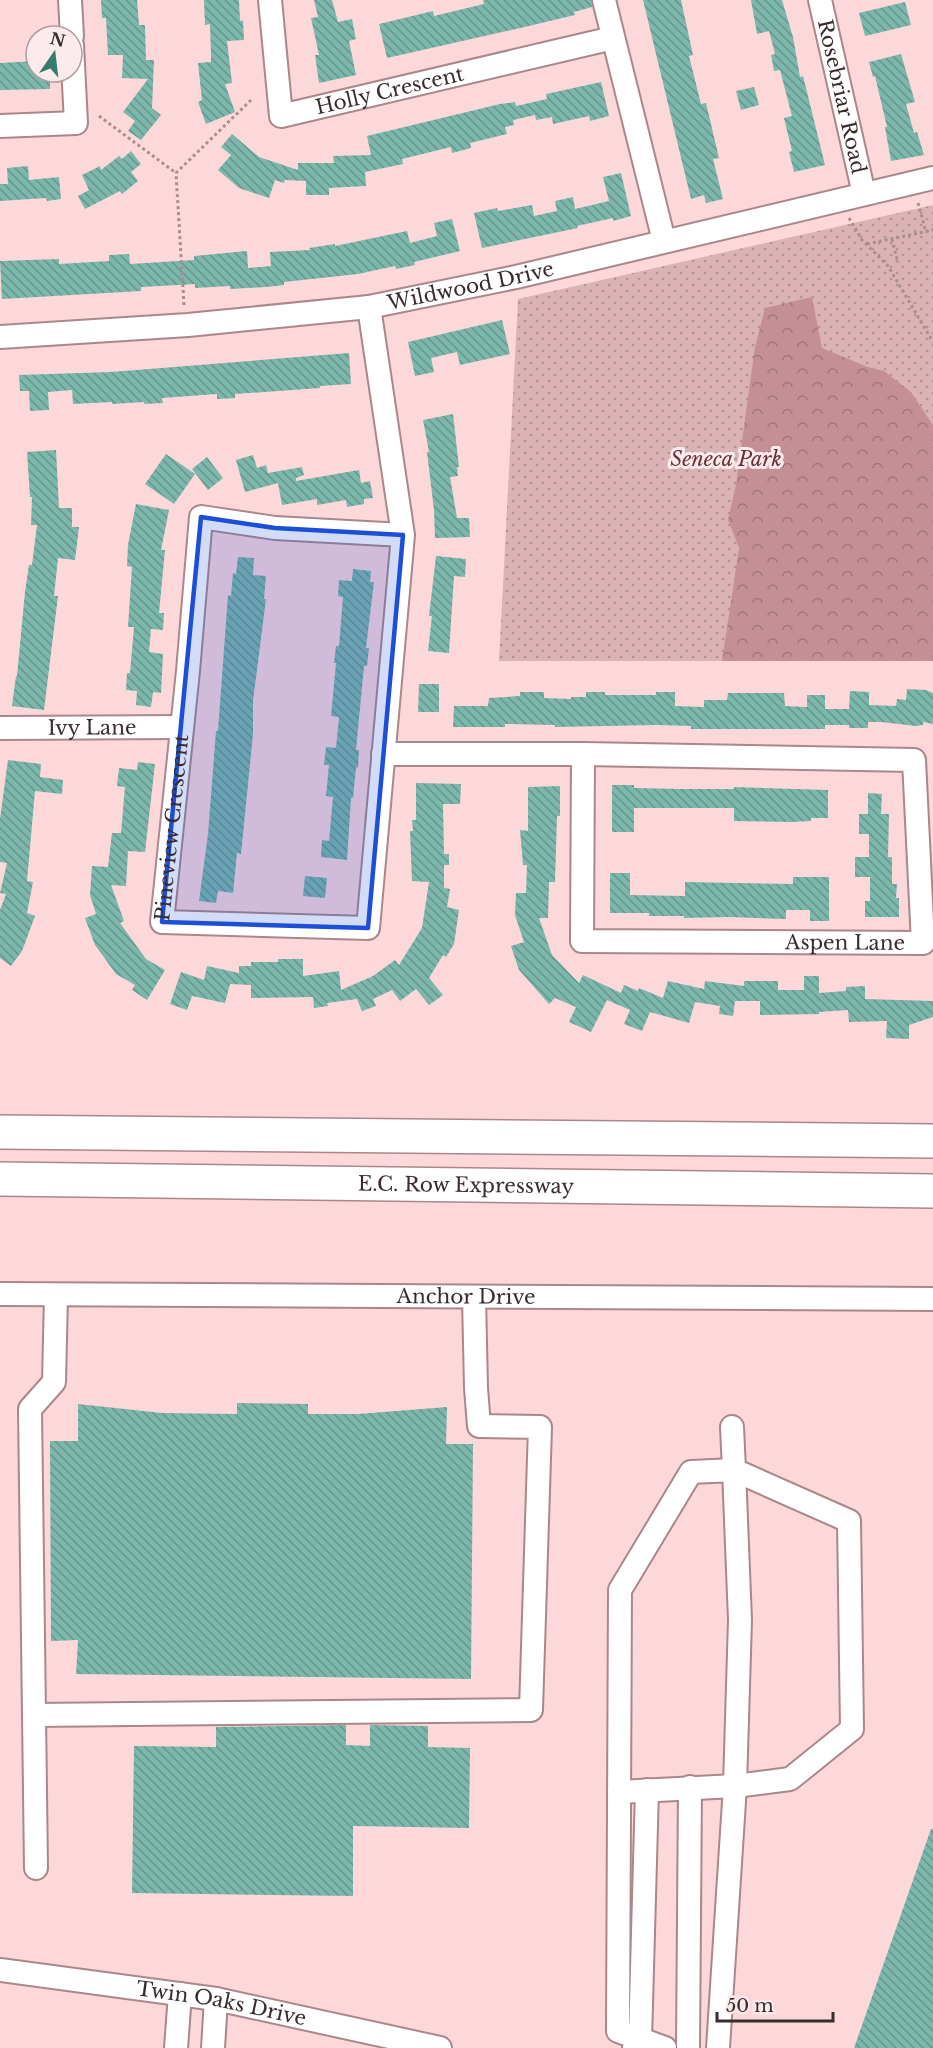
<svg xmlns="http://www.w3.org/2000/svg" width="933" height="2048" viewBox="0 0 933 2048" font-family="'Libre Baskerville',serif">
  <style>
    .grass { fill: url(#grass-dots) }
    .forest { fill: url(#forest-crowns) }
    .building { fill: url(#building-back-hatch) }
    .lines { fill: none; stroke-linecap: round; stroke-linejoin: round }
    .minor-casing { stroke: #a9878a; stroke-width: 26 }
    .highway-casing { stroke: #a9878a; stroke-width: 36 }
    .path { stroke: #a98e90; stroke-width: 3; stroke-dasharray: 3 3; stroke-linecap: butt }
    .minor { stroke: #fff; stroke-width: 22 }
    .highway { stroke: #fff; stroke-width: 33 }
    .marked { fill: #1d4ed8; fill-opacity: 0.2; stroke: #1d4ed8; stroke-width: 4.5; stroke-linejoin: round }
    .labels { text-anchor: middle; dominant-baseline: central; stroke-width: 6; stroke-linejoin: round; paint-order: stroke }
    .street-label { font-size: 20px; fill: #3a2c2d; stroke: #fbebed }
    .park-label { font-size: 20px; font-style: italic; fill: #6d2c37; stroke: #fbebed }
  </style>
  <defs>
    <pattern id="grass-dots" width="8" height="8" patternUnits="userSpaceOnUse" patternTransform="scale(1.5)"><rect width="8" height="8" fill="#dbb3b6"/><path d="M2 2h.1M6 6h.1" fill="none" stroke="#b39294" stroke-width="1.8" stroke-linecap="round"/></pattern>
    <pattern id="forest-crowns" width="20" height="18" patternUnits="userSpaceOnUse" patternTransform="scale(1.5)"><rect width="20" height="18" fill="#c49095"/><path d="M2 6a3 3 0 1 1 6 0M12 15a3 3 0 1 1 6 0" fill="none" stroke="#a0767a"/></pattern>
    <pattern id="building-back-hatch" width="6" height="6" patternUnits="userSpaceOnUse" patternTransform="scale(1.5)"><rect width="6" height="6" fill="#7cb7ab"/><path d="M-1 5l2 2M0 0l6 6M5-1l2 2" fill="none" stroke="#67958c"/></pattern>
  </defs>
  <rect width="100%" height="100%" fill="#fdd8db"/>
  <path class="grass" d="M933,205V661H499L518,299Z"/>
  <path class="forest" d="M812,297L822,348L868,367L884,371L911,392L933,425V661H722L739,548L728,520L736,484L755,347L765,308Z"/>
  <path class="building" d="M101,0H137L139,25H145L146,60H154L152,108L161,115L141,140L128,131L135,121L123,112L148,79L122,78L123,55H108L106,18H102Z
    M204,0H239L240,21L243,20L244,40L227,41L232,83L225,84L235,112L206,124L198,102L202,100L198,63L211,62V55L210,24L205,25Z
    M314,0H332L338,22L352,19L356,39L349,41L356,75L319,83L315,55H319L311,18L318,17Z
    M483,0H591L592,7L574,12L575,15L516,29L387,58L379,24L433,11L434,16L484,4Z
    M643,0H681L693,55L689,56L701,104L706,103L719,158L713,159L723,199L706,203L704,195L691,199Z
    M751,0H782L793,37L800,77L803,76L825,165L794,172L789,152L792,151L784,118L792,116L780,70L774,71L771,55L775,54L769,31L757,34Z
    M905,2L911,25L865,36L859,13Z
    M901,54L915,102L906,104L914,133L917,132L924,155L891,161L885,127H887L875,76L873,77L869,62Z
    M36,61V72H50V89L0,90V63Z
    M601,82L609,116L590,121L589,116L553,124L552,117L536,120L535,115L513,120L514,125L505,127L507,134L470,143L471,148L452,153L451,147L402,159L403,164L365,172L366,186L329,188V195H306V181L285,180L284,183L275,180L269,198L239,188L218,170L231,155L221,147L232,134L259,157L298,170V163H334L333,156L371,155L367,136L500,104L515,102L516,106L547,99L546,94Z
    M754,87L759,105L741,110L736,91Z
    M131,151L141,164L131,172L138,181L122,194L120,191L85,209L78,196L89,190L82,175L100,166L101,170L119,156L122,159Z
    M28,166L29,180L59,177L61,199L47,201L46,198L0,201V184H8L7,168Z
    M621,173L631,216L613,221V218L577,226L578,228L482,248L474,213L497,208L498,211L532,205L534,216L557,211L555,201L573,197L575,209L609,201L603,177Z
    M452,219L460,251L414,262L415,265L396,269L395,266L358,274L284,282V285L266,287L230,289V286L195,288V284L141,287V291L2,299L0,261L59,259V264L109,261V255L129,254L130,264L194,260V256L247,251L248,268L271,266L270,252L310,250L309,248L335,244V246L407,231L410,243L437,236L434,223Z
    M502,320L510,354L460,365L457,352L431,358L434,372L415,376L408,342Z
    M349,353L351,384L320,386V388L235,394V398L217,399V394L162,398L163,403L144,404V402L112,404V402L73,404L72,390L48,392L49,410L30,411L29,391H20L19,375L111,372Z
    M453,414L459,467H457L458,476L450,477L457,518H469L470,537L435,538L434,510L427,452H429L423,420Z
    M56,450L59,508H72V527H79L75,560L58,558L54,596H58L44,710L12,706L16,676H17L25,592L29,565H32L37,525H31L32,497H30L27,452Z
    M166,454L195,474L174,504L145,484Z
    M253,455L257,468L266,465L268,473L302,467L304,475L296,478V481L359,470L361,483L370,481L373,498L364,499V504L347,507L346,500L317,505V499L282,505L278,483L245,492L236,460Z
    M207,457L223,478L208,490L192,469Z
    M136,504L169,510L161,550H165L159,613H164L163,630L151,629L149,652L163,654L161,693L153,692L151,707L136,705L137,691L126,690L127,673H130L134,627H128L132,567L127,566L128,545Z
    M436,556L466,559L465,577L454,576L449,653L428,651L432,616H429Z
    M238,557L254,558L253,575L266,576L264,599H266L253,701V734L241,854L237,853L233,893L218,891L216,903L199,901L208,834L216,731H218L228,595L231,596L233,573L236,574Z
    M353,569L371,571L370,582H374L366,648H369L367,666H364L356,750H359L358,768L356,767L353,798H351L347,860L321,857L322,840L329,841L333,797L326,796L329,765H324L326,747L336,748L339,717L331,716L336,663H334L336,646H339L343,597L338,596L339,580L352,581Z
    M419,684H439V712H418Z
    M907,689L926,690L933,693V724L923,722V725L916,726L881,722H868V728H849V725H825V729H691V726L656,725L555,727V725L505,724V727H453L454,706H488L489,698L520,696V692H544V698L571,699V697H586V692H605V695H656V692H675V706L704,707V700H727L728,693H784L785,706L807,707V695H825V709H849L850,691L869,692V705L896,706L897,699L906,700Z
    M8,760L41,764L40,777L63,780L62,794L35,791L27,881L33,882L27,913L35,916L22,951L11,966L0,958V910L6,894L0,893L7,863L0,862V819Z
    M138,762L155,764L145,852L128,851L126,886L111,885L124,921L120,923L146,959L165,970L147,1000L132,990L135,985L116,974L95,945L85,918L96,914L90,895L92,866L108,867L112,833H121L125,787L117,786L119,768L137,770Z
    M416,783L461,784L460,804H443L444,854H449V865H444V888L450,889L447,907L459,910L454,944L446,957L443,955L429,978L443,995L429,1005L416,989L400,1001L392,990L373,999L376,1006L362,1011L357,999L327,1003L328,1006L314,1008L313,997L251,998V985L230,984L225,1003L192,996L187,1010L170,1004L181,972L204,980L207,966L239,973V966H251V962H278V959H303V976L339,971L341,990L373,976L395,960L399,965L422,928L429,882L412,881L410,831H413L412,820H416Z
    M612,785H634V788L682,789H734V787L828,790V818H811V821L791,822L734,821V808H634V832H612Z
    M560,786V816H557L555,882H549L548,918H539L552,955L579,983L583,975L621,993L624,985L638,991L639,988L663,998L668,981L704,989L705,981L744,986V981H778V990H804V976H819V993L846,991V987L865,986V999L933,1001V1017L909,1025V1039L886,1038L887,1021L849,1022L848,1010L819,1012V1014L760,1015V1001H735L733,1016L719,1014L720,1006L695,1002L689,1023L650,1012L642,1031L624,1024L630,1010L607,1000L591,1032L569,1022L576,1007L555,998L549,1004L519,970L511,946L524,942L515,915L516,893H526L527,865H523L520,830L528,831V787Z
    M868,793L882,794L881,814H889L888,857H892V884H897L896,898H899V917H865V901H870V877H855V857H869V834H859V814H868Z
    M610,873H630V895L685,896V882L793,884V877H829V921H810V910H786V919L728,917L684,918V916H649V913H610Z
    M305,876L327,878L325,898L303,896Z
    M237,1403L308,1404V1414H358L447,1407L446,1444H473L471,1679L76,1674L78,1640L51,1641L50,1441H78V1404L162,1413L237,1414Z
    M346,1725V1745L370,1746V1725L428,1726V1747L470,1748L469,1828L353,1826V1896L132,1893L134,1746L216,1747V1727Z
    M931,1829H933V2048H854Z"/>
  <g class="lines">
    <defs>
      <g id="minor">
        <path d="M70,0L72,36"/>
        <path id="s1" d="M270,0L281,116L613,38"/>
        <path d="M604,0L664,241"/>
        <path id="s2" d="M820,0L864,194"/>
        <path d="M0,126L76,123L72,45"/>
        <path id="s3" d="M369,307L403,535L368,928L162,922L188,671L201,517L275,528L403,535"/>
        <path id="s4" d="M0,337L188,325L369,307L516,277L933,178"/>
        <path id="s5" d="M0,728L182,727"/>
        <path id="s6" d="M383,754H583L582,941L923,943L914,760L583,754"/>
        <path id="s7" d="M0,1294L933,1299"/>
        <path d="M34,1715L531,1710L540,1427L479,1426L476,1388L474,1297"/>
        <path d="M619,1792L735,1786L790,1779L852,1729L849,1521L734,1470L732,1427"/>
        <path d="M36,1868L30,1409L54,1382L56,1295"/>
        <path id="s8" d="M0,1970L216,1999L440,2048"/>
        <path d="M176,2048L180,1994"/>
        <path d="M213,2048L216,1999"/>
        <path d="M634,2048L640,2040L647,1790"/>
        <path d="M665,2048L618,2031L620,1590L691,1472L734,1470L740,1620L735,1786L718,2048"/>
        <path d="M688,2048L690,1787"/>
      </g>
      <g id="highway">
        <path d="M0,1132L933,1141"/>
        <path id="s9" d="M0,1179L933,1191"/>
      </g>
    </defs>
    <use href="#minor" class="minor-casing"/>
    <use href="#highway" class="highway-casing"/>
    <path class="path" d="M99,116L176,173
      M918,203L926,232
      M849,218L862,240L888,266L933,342
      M892,239L898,263
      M867,244L933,230
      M184,305L176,173L251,100"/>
    <use href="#minor" class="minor"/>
    <use href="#highway" class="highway"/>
  </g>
  <path class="marked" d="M201,517L275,528L403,535L368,928L162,922Z"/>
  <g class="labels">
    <g class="street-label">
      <text stroke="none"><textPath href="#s1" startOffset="228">Holly Crescent</textPath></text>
      <text stroke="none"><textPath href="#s2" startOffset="99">Rosebriar Road</textPath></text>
      <text stroke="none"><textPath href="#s4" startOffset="474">Wildwood Drive</textPath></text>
      <text stroke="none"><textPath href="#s5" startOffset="92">Ivy Lane</textPath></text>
      <text stroke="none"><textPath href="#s3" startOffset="926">Pineview Crescent</textPath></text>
      <text stroke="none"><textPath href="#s6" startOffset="650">Aspen Lane</textPath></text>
      <text stroke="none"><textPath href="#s9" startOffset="466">E.C. Row Expressway</textPath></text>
      <text stroke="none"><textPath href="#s7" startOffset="466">Anchor Drive</textPath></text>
      <text stroke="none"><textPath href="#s8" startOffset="224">Twin Oaks Drive</textPath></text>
    </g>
    <g class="park-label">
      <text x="726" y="459">Seneca Park</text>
    </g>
  </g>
  <g transform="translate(54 54) rotate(14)"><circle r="28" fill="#fbebed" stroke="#ae9fa0" stroke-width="1.5"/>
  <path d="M0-4.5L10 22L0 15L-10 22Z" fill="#377b6f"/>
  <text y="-9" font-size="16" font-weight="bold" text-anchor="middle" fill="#3a2c2d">N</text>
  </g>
  <path d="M717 2012v9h116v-9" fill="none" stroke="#3a2c2d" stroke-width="3"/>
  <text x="726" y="2012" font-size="18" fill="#3a2c2d" stroke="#fbebed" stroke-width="4.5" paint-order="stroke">50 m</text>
</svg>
